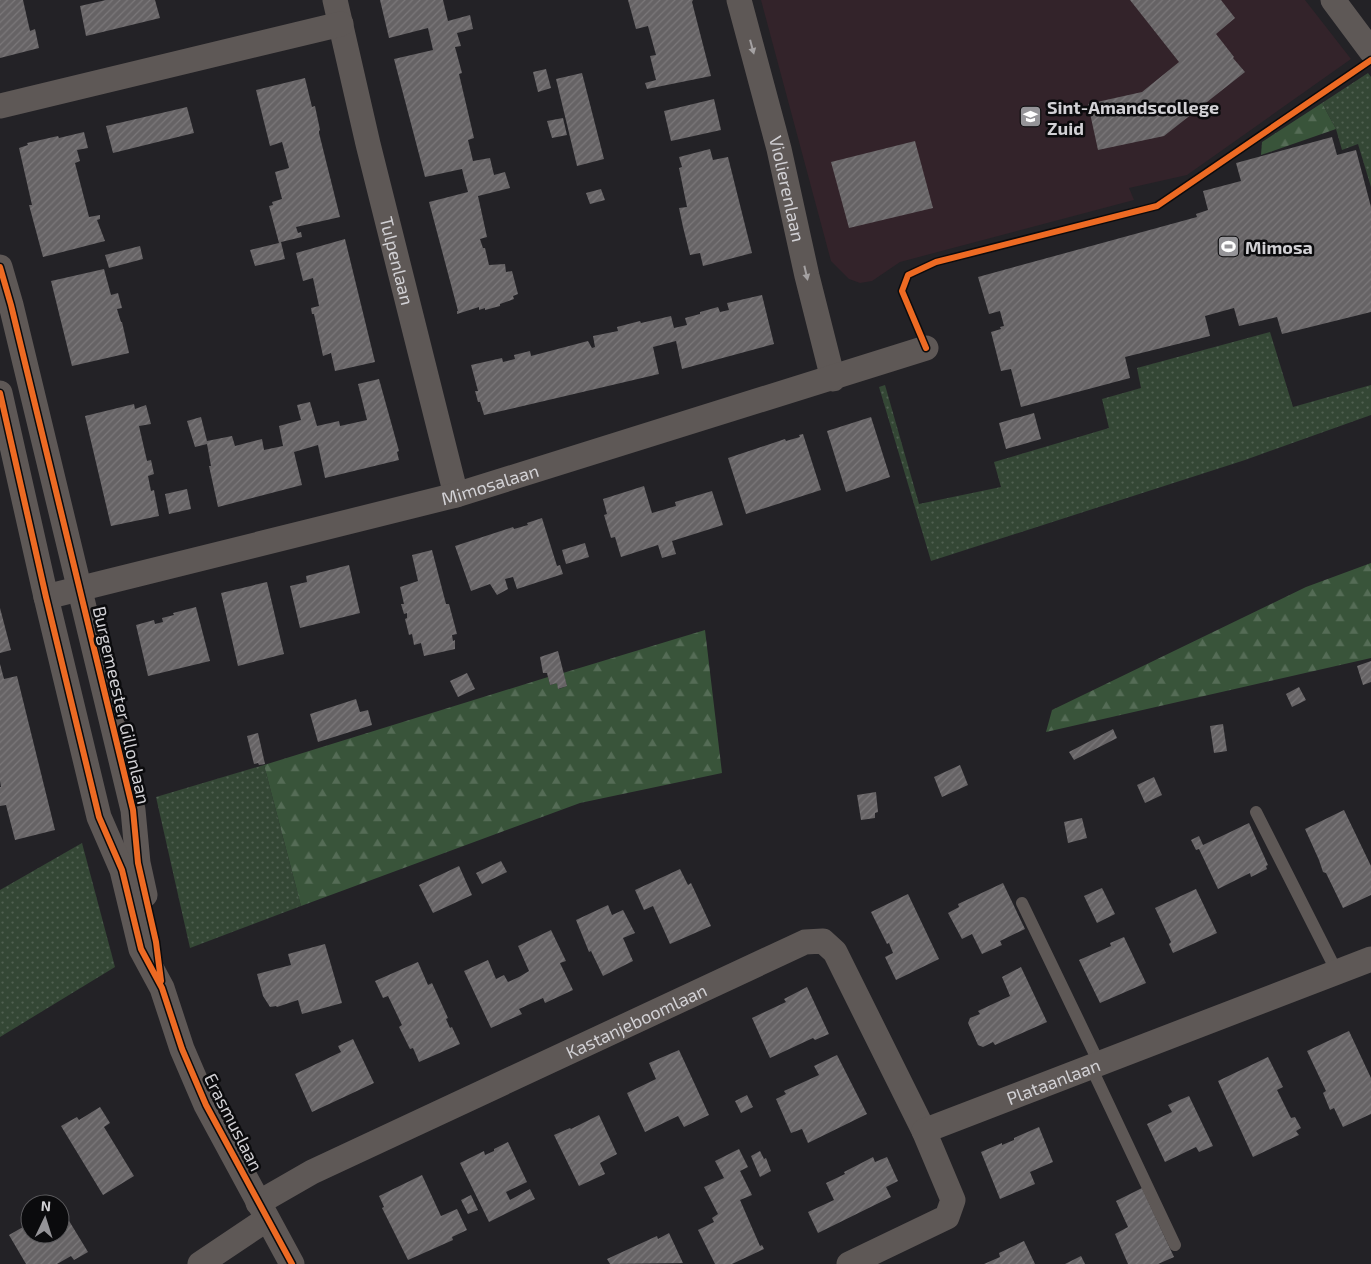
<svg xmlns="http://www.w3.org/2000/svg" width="1371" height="1264" viewBox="0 0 1371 1264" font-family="'Exo 2',sans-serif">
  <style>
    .education { fill: #33232a }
    .grass { fill: url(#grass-dots) }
    .forest { fill: url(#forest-firs) }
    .building { fill: url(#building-hatch) }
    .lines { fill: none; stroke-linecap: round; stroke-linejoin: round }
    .service { stroke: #5e5856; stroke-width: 12 }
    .minor { stroke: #5e5856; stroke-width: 25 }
    .cycleway-casing { stroke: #0b0b0d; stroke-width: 9 }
    .cycleway { stroke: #ed6a23; stroke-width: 6 }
    .oneway { fill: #a4a1a2 }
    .labels { text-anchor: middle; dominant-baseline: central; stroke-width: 5; stroke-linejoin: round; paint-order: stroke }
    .poi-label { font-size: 18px; font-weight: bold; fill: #d2d1d5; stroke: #0b0b0d; text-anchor: start }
    .street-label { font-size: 18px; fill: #d2d1d5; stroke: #0b0b0d }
  </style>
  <defs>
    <pattern id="grass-dots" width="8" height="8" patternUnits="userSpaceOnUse" patternTransform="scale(1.25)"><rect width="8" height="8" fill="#344735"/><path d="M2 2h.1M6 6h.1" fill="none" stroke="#506051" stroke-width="1.8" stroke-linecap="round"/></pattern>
    <pattern id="forest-firs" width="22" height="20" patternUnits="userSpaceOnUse" patternTransform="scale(1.25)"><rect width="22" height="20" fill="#39543a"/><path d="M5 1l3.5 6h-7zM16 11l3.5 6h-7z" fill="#556c56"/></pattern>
    <pattern id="building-hatch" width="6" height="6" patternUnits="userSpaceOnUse" patternTransform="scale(1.25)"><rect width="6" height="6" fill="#666365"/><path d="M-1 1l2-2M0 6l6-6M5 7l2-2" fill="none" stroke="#7b787a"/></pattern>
  </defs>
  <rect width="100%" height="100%" fill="#232226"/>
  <path class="education" d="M761,0H1305L1351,59L1187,175L1129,188L1134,200L900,262L872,281L860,283L849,279L831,261Z"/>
  <path class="grass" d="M1368,73L1371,77V187L1358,144L1342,150L1336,129L1322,103Z
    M1270,332L1293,407L1371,385V415L1245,460L931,561L879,387L885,385L919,504L1001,487L994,462L1109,428L1102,399L1141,388L1137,368Z
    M264,765L301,906L190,948L156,797Z
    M82,843L115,967L0,1037V890Z"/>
  <path class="forest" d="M1322,103L1336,129L1261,155L1262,142Z
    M1371,563V658L1046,732L1052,710L1306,587Z
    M705,630L722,773L580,803L301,906L264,765L548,677L550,685L557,683L559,689L567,686L563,673Z"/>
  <path class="building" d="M0,0H23L30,31L35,29L39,48L0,58Z
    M106,0H155L160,18L86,36L80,6Z
    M380,0H443L448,21L470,15L473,29L457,33L461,46L455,47L462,73L459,74L474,138L468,140L473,161L490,158L494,175L505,172L510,188L478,196L487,237L480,239L483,248H485L489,265L505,264L506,272L512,271L518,294L513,296L514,299L500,304V306L485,310V308L479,310V307L457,314V311H458L429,202L468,192L465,181L462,169L425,177L394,59L433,50L428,28L389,38Z
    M628,0H693L692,2L711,76L647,89L645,83L656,80L650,56L656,55L648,26L636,29Z
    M1130,0H1221L1235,18L1216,34L1234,57L1233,58L1245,72L1164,136L1098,150L1088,104L1142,92L1179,62Z
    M546,69L551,88L538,92L533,72Z
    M582,73L604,159L577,166L556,79Z
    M305,78L312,107L315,106L320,130L319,131V133L340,217L296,227L298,233L301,232L302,237L281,242L285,259L255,266L250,250L279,243L269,206L273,205L272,202L282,199L275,172L289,168L282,142L270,146L256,90Z
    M714,99L721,130L671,141L664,111Z
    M187,107L194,133L113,153L106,126Z
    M563,118L567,135L552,138L547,121Z
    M84,132L88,148L77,150L80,161L75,163L89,217L100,215V219L97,220L105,241L43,257L29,205H32L19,148L28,145L27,143L58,136L59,138Z
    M1332,137L1337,155L1356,150L1371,207V312L1282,334L1277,317L1239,326L1234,308L1205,316L1210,336L1125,357L1130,378L1021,407L1011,369L1001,371L991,332L1001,329L1000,327L1004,326L1000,311L989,314L978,277L1197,217L1196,214L1208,210L1203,191L1241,181L1236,163Z
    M915,141L933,208L849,228L831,162Z
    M710,149L713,160L728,157L752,253L703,266L700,253L690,255L683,227L679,208L687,207L679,168L682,167L679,157Z
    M601,189L605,200L590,204L586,193Z
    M345,239L375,362L335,371L331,353L323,356L314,314H312L311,308L319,306L313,278L303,281L296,253Z
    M140,246L143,259L109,268L105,255Z
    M104,269L111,295L118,293L122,308L117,309L121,322H122L129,353L72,366L51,281Z
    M762,295L774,344L682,369L676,341L653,347L659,374L484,415L480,402H478L475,391H478L471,365L502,358L503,362L515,359L514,355L530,351L531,356L588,341L592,348L595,347L593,336L618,331L617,327L640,321L641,323L671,316L674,328L687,325L685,318L700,314V312L718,307L720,312L729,310L727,303Z
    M379,379L399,451L397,452L399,460L325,478L318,445L294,452L302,485L218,507L209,466H211L207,444L195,447L187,421L201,417L207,441L232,436L235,446L262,439L264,450L283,446L279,426L301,420L297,405L310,402L317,426L339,421L340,426L367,420L358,384Z
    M134,404L135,409L146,405L151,424L139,426L147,461L151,460L154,474L148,476L151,491L154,490L159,516L111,526L85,416Z
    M1034,413L1041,439L1006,449L999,423Z
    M871,417L890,477L846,492L827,431Z
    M803,434L821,490L746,514L728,458L785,439L786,441L800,437L799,435Z
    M644,486L652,513L676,506L675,502L712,491L723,525L672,541L676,554L662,558L658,545L621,557L615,537L611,538L604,515L607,514L603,499Z
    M187,489L191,509L169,514L165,494Z
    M542,518L557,566L560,565L563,574L517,589L513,577L505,579L508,589L497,595L490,584L471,591L455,546L513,527L514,529L528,525L527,523Z
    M585,543L589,557L566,564L562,550Z
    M432,550L446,604H449L457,634L452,635L453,641L455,640V649L424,656L421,643L414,645L412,634L409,635L405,619L407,618V613L404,614L401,604H404L400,587L418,581L412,555Z
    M349,565L360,613L300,628L290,586L307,582L306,576Z
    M267,582L284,654L238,666L221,593Z
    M196,607L210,661L148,676L136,625L154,620L155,624L163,622L162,618L174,615L173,613Z
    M0,608L11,650L0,653Z
    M558,651L567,686L558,689L557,683L550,685L547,673H543L540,657Z
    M1371,661V682L1363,685L1357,666Z
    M0,664L4,679L17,676L55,830L15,840L6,805L0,806V787H1L0,781Z
    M467,673L475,689L458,697L450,681Z
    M1299,687L1306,700L1292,707L1286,694Z
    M356,699L360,712L368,710L372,725L318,742L310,714Z
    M1223,724L1227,751L1214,753L1210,726Z
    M1113,729L1117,738L1074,760L1069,752Z
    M258,733L265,764L259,765L258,763L254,764L247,736Z
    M960,765L968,785L942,797L934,777Z
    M1154,777L1162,795L1145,803L1137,785Z
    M876,792L878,812L875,813V818L861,820L857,795Z
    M1344,810L1371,866V895L1343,908L1326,873L1323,872L1319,860L1305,829Z
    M1082,818L1087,838L1068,843L1064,822Z
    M1249,823L1268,865L1266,866L1267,869L1251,877L1250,873L1218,889L1199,849L1196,850L1191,840L1199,836L1203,845Z
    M501,861L507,872L482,884L476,873Z
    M459,866L472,895L433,913L419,885Z
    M680,869L688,885L691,883L711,926L670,944L653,906L644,910L635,890Z
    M1003,883L1025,929L1000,941L1002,945L982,954L972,934L962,939L948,913L959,907L958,904Z
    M1102,888L1115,914L1097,923L1084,896Z
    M1196,889L1217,933L1173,953L1169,944L1171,942L1155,908Z
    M908,894L939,959L896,980L885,957L893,953L889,943L887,944L871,912Z
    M608,905L612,915L623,910L635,933L623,938L633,961L603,976L591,951L589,952L576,920Z
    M551,930L566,961L560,963L573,990L545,1003L543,998L519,1009L522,1014L491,1028L464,971L488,960L496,979L504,975L508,982L519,977L529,971L518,946Z
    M1124,937L1146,983L1100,1003L1079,960L1111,946L1110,943Z
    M325,944L342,1003L302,1014L298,1000L277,1007L276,1006L270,1007L263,996L257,974L291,965L288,954Z
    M418,962L428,985L432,983L448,1018L446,1019L450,1028L452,1027L460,1044L419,1062L413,1048L410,1049L399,1027L402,1025L388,996L383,998L375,981Z
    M1021,967L1047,1022L995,1045L993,1042L983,1047L978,1045L968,1023L970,1018L980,1014L978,1011L1010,996L1002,977Z
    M807,987L829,1034L815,1040L813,1038L770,1058L752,1018L786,1002L784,999Z
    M1349,1031L1371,1078V1114L1343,1127L1334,1108L1330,1110L1323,1093L1326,1091L1307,1051Z
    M353,1039L374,1083L312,1112L295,1074L341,1052L338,1046Z
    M679,1050L709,1115L684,1127L678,1116L645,1132L627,1093L656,1079L649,1063Z
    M837,1055L867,1114L808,1143L802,1129L791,1133L776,1099L786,1094L784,1091L819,1075L814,1066Z
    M1268,1057L1283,1087L1277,1090L1291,1118L1295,1117L1301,1128L1296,1131L1299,1135L1253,1157L1218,1081Z
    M747,1095L753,1107L741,1113L735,1101Z
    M1189,1096L1213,1146L1199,1152L1196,1147L1165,1162L1147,1124L1172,1112L1168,1105Z
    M100,1107L110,1123L104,1127L134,1176L103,1195L61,1126L77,1117L79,1120Z
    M599,1115L617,1154L600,1163L605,1174L579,1186L554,1135L570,1128L571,1129Z
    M1039,1127L1053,1162L1030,1172L1035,1184L1000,1199L981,1152L1002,1143V1145L1014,1140V1138Z
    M508,1142L527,1182L506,1192L510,1200L530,1189L535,1199L489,1222L460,1163L484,1151L485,1155L494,1151V1149Z
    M739,1149L748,1167L740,1171L752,1195L740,1200L760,1246L762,1245L764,1249L732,1264H715L698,1230L714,1222L712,1218L718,1214L704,1187L724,1178L715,1161Z
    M760,1151L764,1159L766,1158L771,1171L760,1177L751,1156Z
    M873,1157L875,1162L887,1157L898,1181L886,1187L891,1197L818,1233L808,1212L834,1200L826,1183L845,1174L844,1172Z
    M422,1175L441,1216L457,1209L467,1230L452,1237L453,1240L408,1260L382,1208L384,1207L379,1196Z
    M1142,1188L1174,1257L1158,1264H1128L1115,1234L1128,1227L1116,1201Z
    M471,1195L478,1210L468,1214L461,1200Z
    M60,1206L88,1252L74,1260L71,1256L57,1264H26L9,1235L30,1223V1234H60Z
    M669,1233L683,1263L610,1264L607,1259L657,1236L658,1239Z
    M1024,1241L1035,1264H984L1000,1257L999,1253Z
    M1081,1256L1085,1264H1065Z"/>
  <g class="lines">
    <path class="service" d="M1256,812L1337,972
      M1022,903L1099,1063
      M1091,1067L1175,1245"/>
    <g class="minor">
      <path id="s1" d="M335,0L368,144L456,495"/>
      <path id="s2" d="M739,0L779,149L807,276L833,379"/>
      <path d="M1333,0L1371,51"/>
      <path d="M0,106L341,24"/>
      <path d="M0,267L11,305L133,810L138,863L145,895"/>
      <path d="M0,393L46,597L99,817L122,870L141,949L162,988L182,1049L206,1105L292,1264"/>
      <path id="s3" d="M46,597L456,495L926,348"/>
      <path id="s4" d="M258,1203L312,1172L805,942L823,941L835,952L924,1131"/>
      <path d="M200,1264L267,1219"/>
      <path id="s5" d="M849,1264L947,1217L953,1200L924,1131L1371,959"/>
    </g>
    <defs>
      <path id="cycleway" d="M0,267L11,305L133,810L138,863L156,942L161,981
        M926,348L902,291L908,275L936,262L1157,206L1371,60
        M0,393L46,597L99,817L122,870L141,949L162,988L182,1049L206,1105L292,1264"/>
    </defs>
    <use href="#cycleway" class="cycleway-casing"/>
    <use href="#cycleway" class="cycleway"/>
  </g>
  <defs><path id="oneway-solid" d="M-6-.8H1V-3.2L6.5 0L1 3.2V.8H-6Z" transform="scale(1.25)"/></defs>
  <g class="oneway">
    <use href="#oneway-solid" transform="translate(752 47) rotate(75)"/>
    <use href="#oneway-solid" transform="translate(806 273) rotate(77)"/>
  </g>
  <defs>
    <symbol id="school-square" viewBox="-11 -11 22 22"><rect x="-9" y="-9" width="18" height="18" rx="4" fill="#959498" stroke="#0b0b0d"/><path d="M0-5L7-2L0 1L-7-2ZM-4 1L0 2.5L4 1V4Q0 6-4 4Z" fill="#fff"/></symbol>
    <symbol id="stadium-square" viewBox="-11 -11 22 22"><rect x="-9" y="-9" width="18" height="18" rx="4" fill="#959498" stroke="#0b0b0d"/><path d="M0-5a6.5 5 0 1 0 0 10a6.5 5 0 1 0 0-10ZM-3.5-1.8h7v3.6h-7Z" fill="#fff"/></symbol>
  </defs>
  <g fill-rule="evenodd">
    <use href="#school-square" x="1018" y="104" width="25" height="25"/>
    <use href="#stadium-square" x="1216" y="234" width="25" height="25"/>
  </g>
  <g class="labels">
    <g class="poi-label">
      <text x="1047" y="107">Sint-Amandscollege<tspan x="1047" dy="21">Zuid</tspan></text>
      <text x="1245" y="247">Mimosa</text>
    </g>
    <g class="street-label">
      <text stroke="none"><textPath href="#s2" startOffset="195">Violierenlaan</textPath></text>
      <text stroke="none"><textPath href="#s1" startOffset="268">Tulpenlaan</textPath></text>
      <text stroke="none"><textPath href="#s3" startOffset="458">Mimosalaan</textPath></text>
      <text transform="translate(122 705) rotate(77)">Burgemeester Gillonlaan</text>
      <text stroke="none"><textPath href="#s4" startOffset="420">Kastanjeboomlaan</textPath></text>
      <text stroke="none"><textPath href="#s5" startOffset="340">Plataanlaan</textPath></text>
      <text transform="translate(234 1122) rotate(63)">Erasmuslaan</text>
    </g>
  </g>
  <g transform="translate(45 1219) rotate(4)"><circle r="24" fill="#0b0b0d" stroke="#5b5a5d"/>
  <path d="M0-4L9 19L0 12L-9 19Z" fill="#959498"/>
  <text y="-8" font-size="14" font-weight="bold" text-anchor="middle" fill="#d2d1d5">N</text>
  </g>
</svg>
